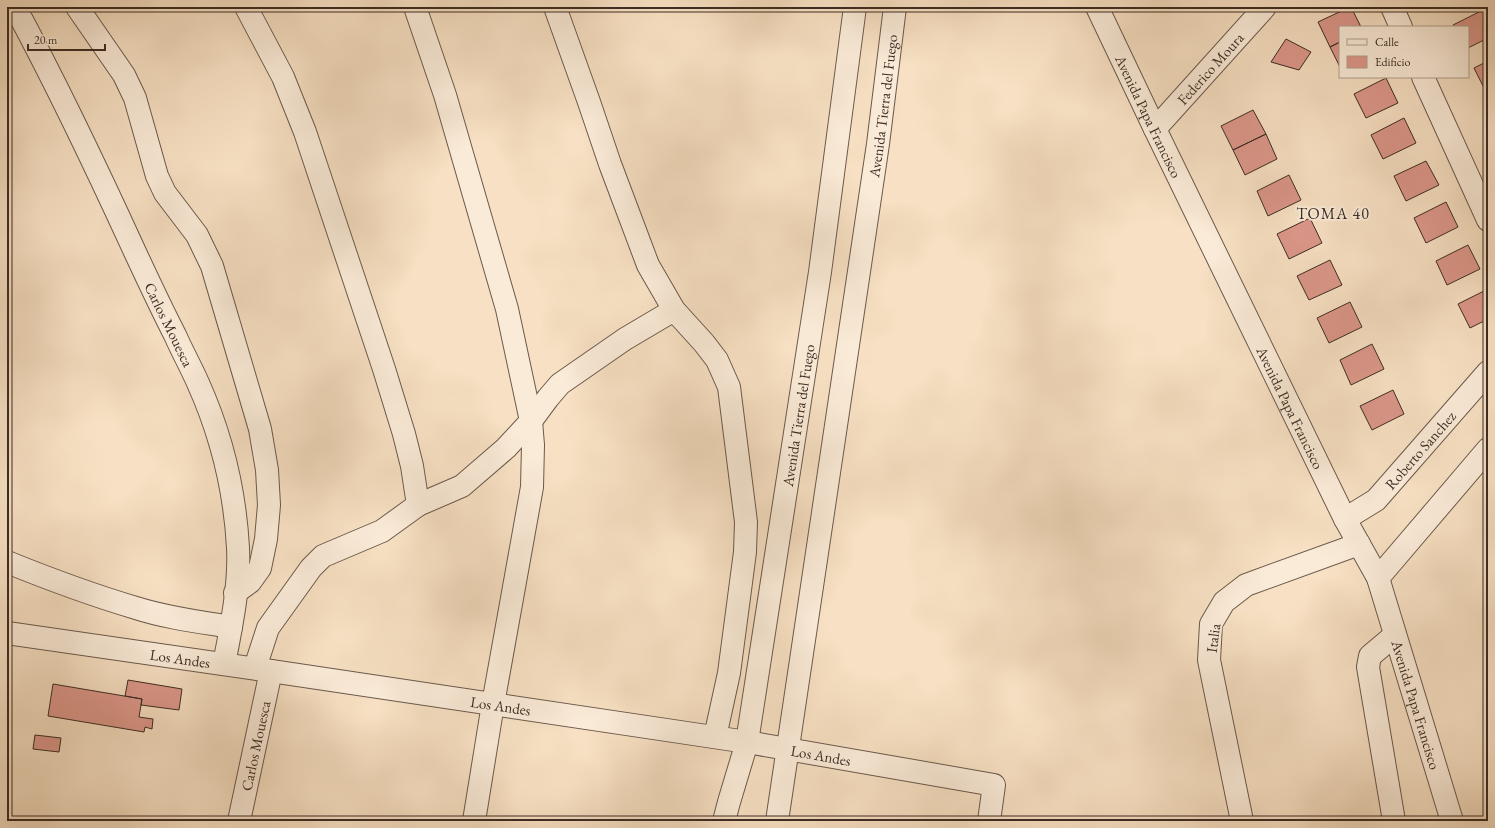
<svg xmlns="http://www.w3.org/2000/svg" width="1495" height="828" viewBox="0 0 1495 828" font-family="'EB Garamond',serif">
  <style>
    .building { fill: #dc978a; stroke: #3c2c24 }
    .lines { fill: none; stroke-linecap: round; stroke-linejoin: round }
    .minor-casing { stroke: #6b594c; stroke-width: 24 }
    .minor { stroke: #faebd8; stroke-width: 22 }
    .labels { text-anchor: middle; dominant-baseline: central; stroke-width: 4; stroke-linejoin: round; paint-order: stroke }
    .street-label { font-size: 15px; fill: #3c2c24; stroke: #faebd8 }
    .neighbourhood-label { font-size: 16px; letter-spacing: 1px; fill: #3c2c24; stroke: #faebd8 }
  </style>
  <rect width="100%" height="100%" fill="#f7e0c3"/>
  <filter id="stains"><feTurbulence type="fractalNoise" baseFrequency=".005" numOctaves="4"/><feColorMatrix values="0 0 0 0 .2 0 0 0 0 .09 0 0 0 0 .02 0 0 0 .5 -.17"/></filter>
  <radialGradient id="worn" r=".72"><stop offset=".6" stop-color="#630" stop-opacity="0"/><stop offset="1" stop-color="#630" stop-opacity=".3"/></radialGradient>
  <path class="building" d="M1350,7H1351L1361,27H1340V42L1330,47L1318,22Z
    M1485,9L1488,15V38L1468,48V27H1454L1453,25Z
    M1286,39L1311,52L1299,70L1271,62Z
    M1340,42V67L1330,47Z
    M1488,61V91L1486,92L1474,68Z
    M1386,78L1398,103L1366,118L1354,94Z
    M1253,110L1266,134L1233,150L1221,126Z
    M1404,118L1416,143L1383,159L1371,135Z
    M1266,134L1277,159L1245,175L1233,150Z
    M1426,161L1439,185L1406,201L1394,176Z
    M1289,175L1301,200L1268,216L1257,191Z
    M1446,202L1458,227L1426,243L1414,218Z
    M1310,218L1322,243L1289,259L1277,234Z
    M1468,245L1480,269L1447,285L1436,261Z
    M1330,260L1342,285L1309,300L1297,276Z
    M1488,289V319L1470,328L1458,304Z
    M1350,302L1362,327L1329,343L1317,318Z
    M1372,344L1384,369L1351,385L1340,360Z
    M1393,390L1404,414L1372,430L1360,406Z
    M128,680L182,689L179,710L141,705L142,699L125,696Z
    M53,684L142,699L139,717L153,719L152,729L145,727L144,732L48,716Z
    M35,735L61,738L59,752L33,749Z"/>
  <g class="lines">
    <defs>
      <g id="minor">
        <path id="s1" d="M15,7C58,87 97,169 135,252C148,280 161,308 175,335C182,351 191,367 198,383C221,434 235,492 238,548C240,585 231,628 224,664"/>
        <path d="M77,7L124,75L135,98L157,176L165,193L197,235L212,266L260,429L267,470L269,505L266,539L260,568L250,582L235,593"/>
        <path d="M246,7L283,77L305,132L384,369L404,434L412,466L418,505"/>
        <path d="M415,7L445,95L507,309L531,421L533,445L532,487L493,704L474,821"/>
        <path d="M555,7L589,102L610,164L648,265L674,310L704,343L717,360L729,387L746,522L745,552L729,673L715,737"/>
        <path id="s2" d="M1097,7L1155,129L1345,519L1378,578L1452,821"/>
        <path d="M1392,7L1401,27"/>
        <path d="M1423,77L1488,220"/>
        <path id="s3" d="M1155,129L1265,7"/>
        <path id="s4" d="M1345,519L1376,500L1488,372"/>
        <path d="M7,562C49,579 92,595 136,608C167,618 200,622 231,627"/>
        <path d="M1378,578L1488,449"/>
        <path id="s5" d="M7,633L271,671L747,742L994,785L989,821"/>
        <path d="M255,668L268,628L311,568L323,556L382,531L418,505L462,486L506,448L531,421L548,398L560,384L625,339L674,310"/>
        <path id="s6" d="M239,821L271,671"/>
        <path id="s7" d="M724,821L729,802L747,742L820,272L855,7"/>
        <path id="s8" d="M777,821L878,144L895,7"/>
        <path d="M1242,821L1209,660L1211,624L1224,602L1246,585L1359,544"/>
        <path d="M1394,821L1368,667L1370,656L1395,635"/>
      </g>
    </defs>
    <use href="#minor" class="minor-casing"/>
    <use href="#minor" class="minor"/>
  </g>
  <g class="labels">
    <g class="street-label">
      <text stroke="none"><textPath href="#s3" startOffset="82">Federico Moura</textPath></text>
      <text stroke="none"><textPath href="#s8" startOffset="723">Avenida Tierra del Fuego</textPath></text>
      <text stroke="none"><textPath href="#s2" startOffset="121">Avenida Papa Francisco</textPath></text>
      <text stroke="none"><textPath href="#s1" startOffset="353">Carlos Mouesca</textPath></text>
      <text stroke="none"><textPath href="#s2" startOffset="445">Avenida Papa Francisco</textPath></text>
      <text stroke="none"><textPath href="#s7" startOffset="413">Avenida Tierra del Fuego</textPath></text>
      <text stroke="none"><textPath href="#s4" startOffset="103">Roberto Sanchez</textPath></text>
      <text transform="translate(1213 638) rotate(-82)">Italia</text>
      <text stroke="none"><textPath href="#s5" startOffset="175">Los Andes</textPath></text>
      <text stroke="none"><textPath href="#s5" startOffset="499">Los Andes</textPath></text>
      <text stroke="none"><textPath href="#s2" startOffset="769">Avenida Papa Francisco</textPath></text>
      <text stroke="none"><textPath href="#s6" startOffset="77">Carlos Mouesca</textPath></text>
      <text stroke="none"><textPath href="#s5" startOffset="823">Los Andes</textPath></text>
    </g>
    <g class="neighbourhood-label">
      <text x="1333" y="213">TOMA 40</text>
    </g>
  </g>
  <rect width="1495" height="828" fill="none" stroke="#f7e0c3" stroke-width="24"/>
  <rect x="8" y="8" width="1479" height="812" fill="none" stroke="#3c2c24" stroke-width="2"/>
  <rect x="12" y="12" width="1471" height="804" fill="none" stroke="#3c2c24"/>
  <rect x="1339" y="26" width="130" height="52" fill="#faebd8" stroke="#ae9f90"/>
  <rect x="1347" y="39" width="20" height="6" fill="#faebd8" stroke="#ae9f90"/>
  <text x="1375" y="46" font-size="12" fill="#3c2c24">Calle</text>
  <rect x="1347" y="56" width="20" height="12" fill="#dc978a" stroke="#ae9f90"/>
  <text x="1375" y="66" font-size="12" fill="#3c2c24">Edificio</text>
  <path d="M28 44v6h77v-6" fill="none" stroke="#3c2c24" stroke-width="2"/>
  <text x="34" y="44" font-size="12" fill="#3c2c24" stroke="#faebd8" stroke-width="3" paint-order="stroke">20 m</text>
  <rect width="100%" height="100%" filter="url(#stains)"/>
  <rect width="100%" height="100%" fill="url(#worn)"/>
</svg>
